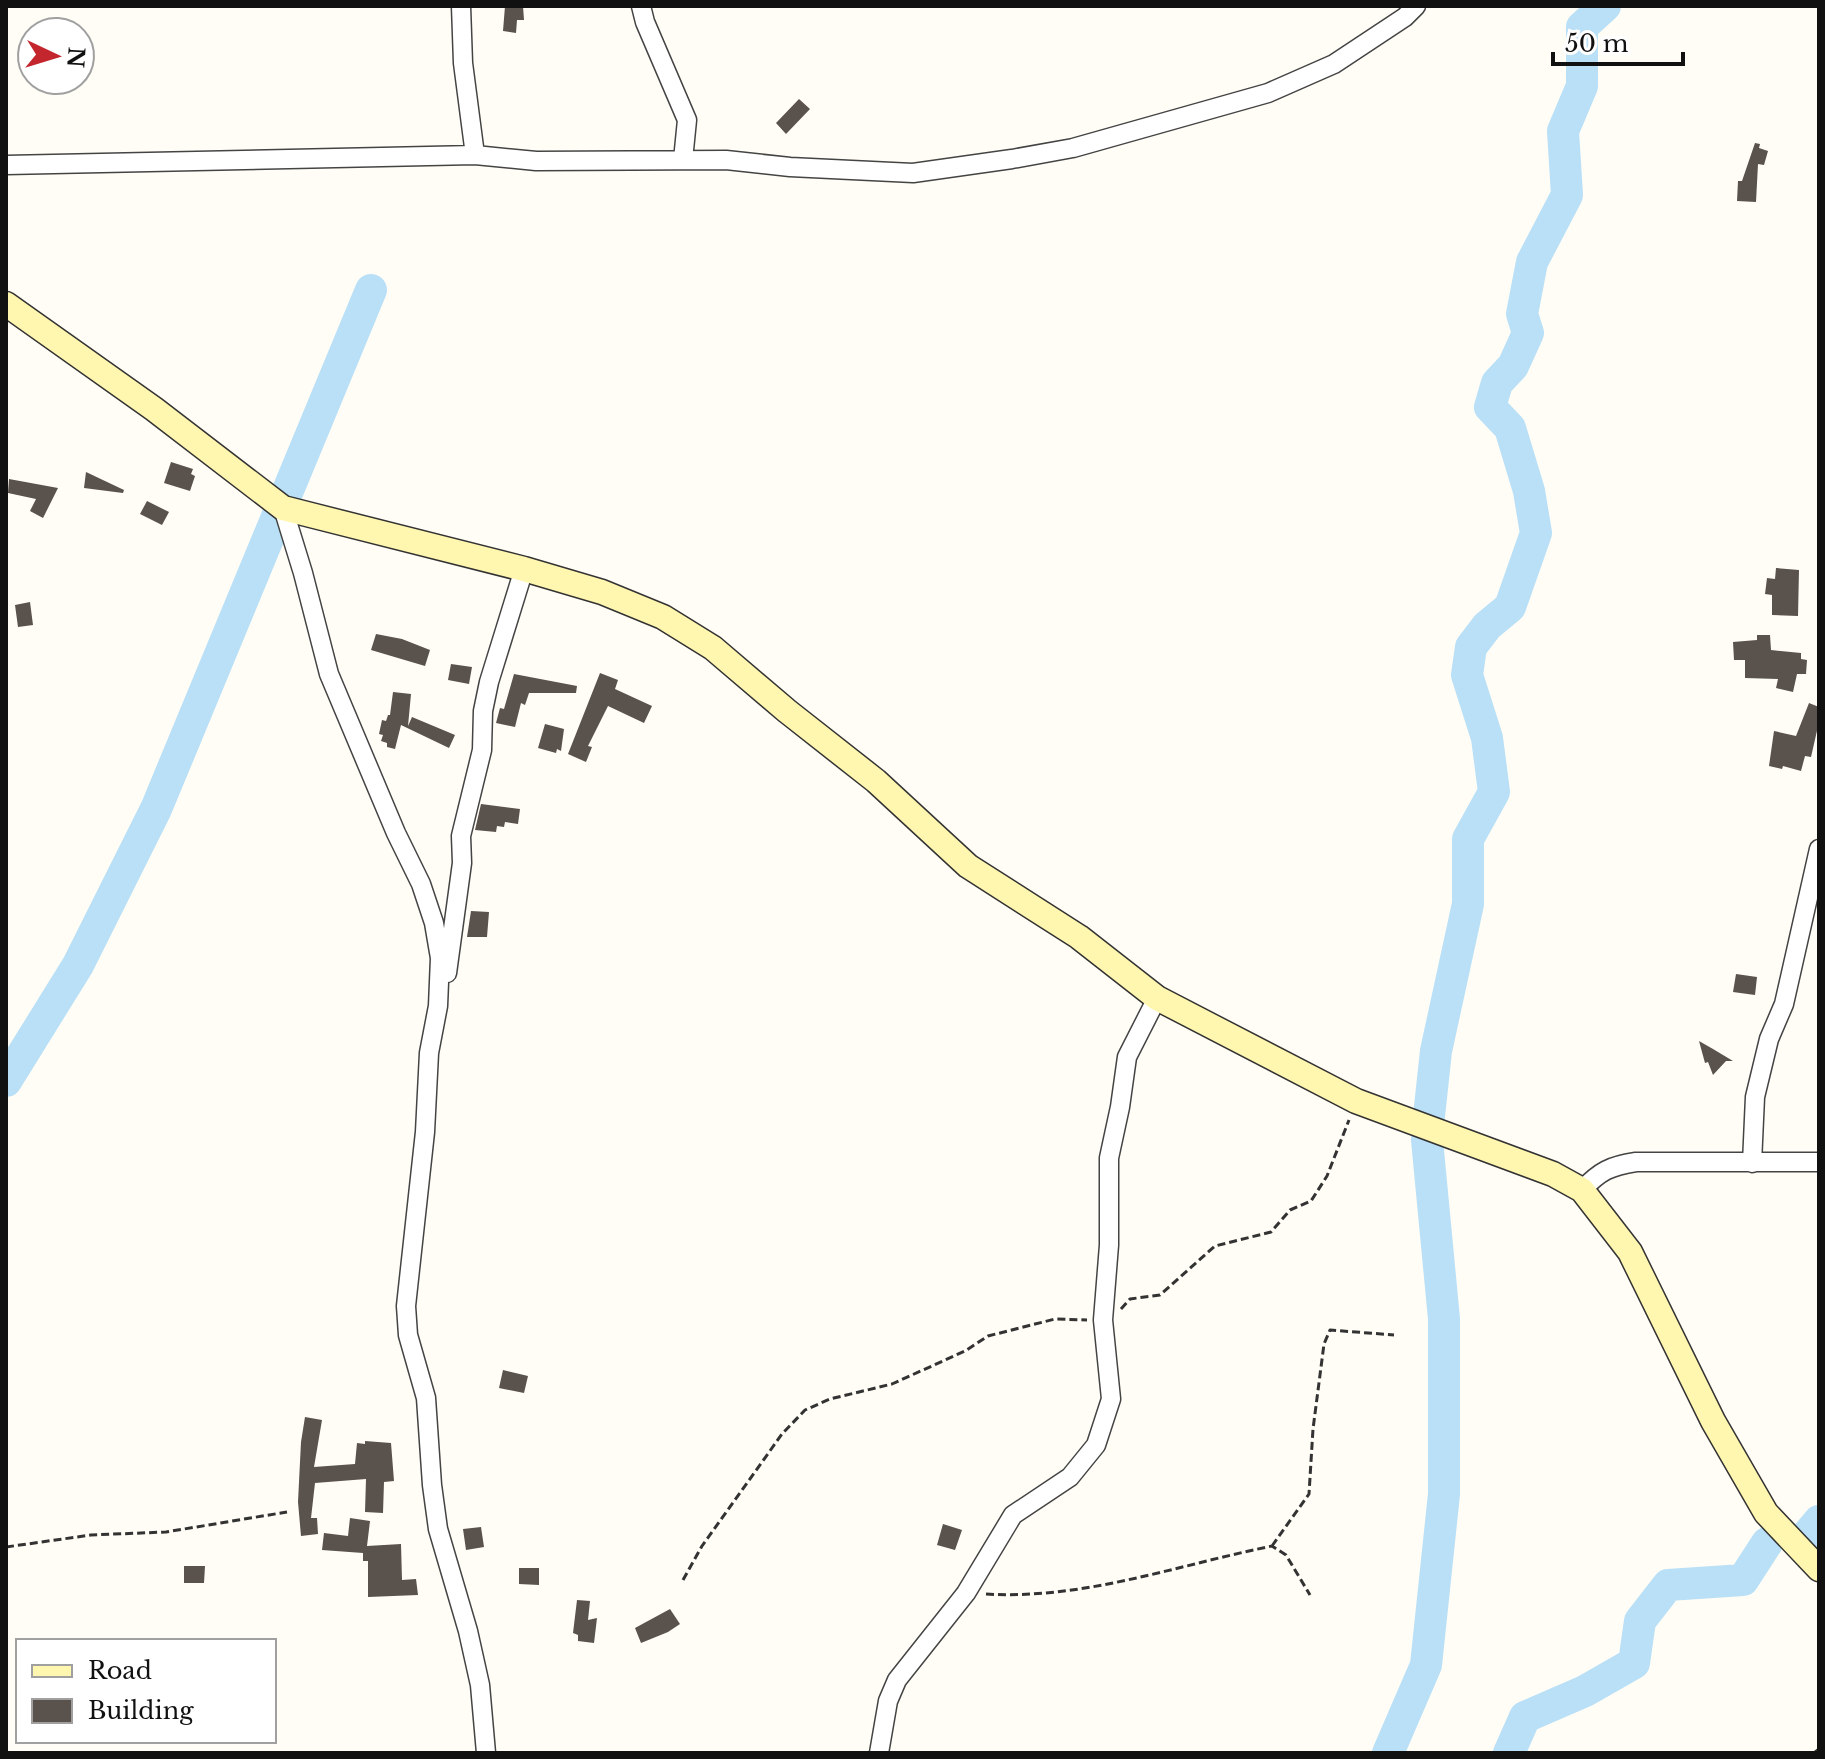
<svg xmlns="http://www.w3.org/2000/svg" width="1825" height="1759" viewBox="0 0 1825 1759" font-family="'Libre Baskerville',serif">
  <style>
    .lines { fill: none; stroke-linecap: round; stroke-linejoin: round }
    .river { stroke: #b9e0f7; stroke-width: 32 }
    .building { fill: #5a524d }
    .street-casing { stroke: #444; stroke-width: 21 }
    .secondary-casing { stroke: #333; stroke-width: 27 }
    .path { stroke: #333; stroke-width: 3; stroke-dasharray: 8 4; stroke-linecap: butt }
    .street { stroke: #fff; stroke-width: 18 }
    .secondary { stroke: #fff6b0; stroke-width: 24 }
  </style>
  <rect width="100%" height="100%" fill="#fffdf5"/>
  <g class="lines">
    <path class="river" d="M6,1081L78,965L156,809L371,290
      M1429,1116L1436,1051L1468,904V839L1494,792L1487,738L1467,675L1471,647L1487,626L1510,607L1536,533L1529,491L1510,428L1490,407L1497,383L1513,366L1528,333L1522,314L1532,262L1567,195L1563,131L1582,86V27L1605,6
      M1808,1534L1819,1521
      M1388,1753L1426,1665L1444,1494V1319L1427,1140
      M1509,1753L1525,1717L1585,1691L1634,1663L1640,1621L1668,1585L1743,1580L1767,1543"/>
  </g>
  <path class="building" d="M505,6H523L524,20H517L516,33L503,31Z
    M799,99L810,109L786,134L776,123Z
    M1755,143L1760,144L1759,148L1768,151L1764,165L1758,164L1756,202L1737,201L1738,181H1742Z
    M171,462L193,469L191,474L195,476L190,491L164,483Z
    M86,472L124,490L123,493L84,488Z
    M9,479L58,488L43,518L30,511L36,499L8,493Z
    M147,501L169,512L162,525L140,514Z
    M1776,568L1799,570L1798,616L1772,615V595L1765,594L1767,578L1775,579Z
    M30,602L33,625L18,627L15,605Z
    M376,634L402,639L430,650L425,666L371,650Z
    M1757,635H1770L1771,650L1801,653V659L1807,660L1806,674H1797L1793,692L1776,688L1778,679L1745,678V660H1734L1733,642L1757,640Z
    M451,664L472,667L469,684L448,680Z
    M600,673L618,680L615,689L652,706L644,723L608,706L588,746L592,747L586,762L568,754Z
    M514,674L577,686L576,693H529L525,705L521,703L515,727L496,723L500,708L504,709Z
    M393,692L411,694L408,726L412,717L455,735L449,748L401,725L395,749L387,747V743L381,741L383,735L379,734L382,720L386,721L388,715H390Z
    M1809,703L1819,707V722L1811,757L1805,756L1801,771L1783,766L1782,769L1769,766L1774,731L1796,736Z
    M545,724L564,729L561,751L557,749L556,753L538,748Z
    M481,804L520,809L518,824L505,822L504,827L497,826L496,832L475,830Z
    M471,911L489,912L487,937H467Z
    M1736,974L1757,977L1755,995L1733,992Z
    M1699,1041L1713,1049L1733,1061H1726L1713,1075L1708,1062L1705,1063Z
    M503,1370L528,1376L524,1393L499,1388Z
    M305,1417L322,1420L314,1467L355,1464L357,1443L365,1444V1441L391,1443L394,1481L384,1482L383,1513L365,1512L366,1479L315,1483L311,1518H317L318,1534L301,1536L298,1502L301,1442Z
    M350,1518L370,1521L367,1546L401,1544L402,1580L416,1579L418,1595L368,1597V1561H363V1553L322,1550L324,1533L348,1536Z
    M943,1524L962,1530L955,1550L937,1545Z
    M481,1527L484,1547L466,1550L463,1529Z
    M184,1566H205L204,1583H184Z
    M519,1568H539V1585L519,1584Z
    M577,1600L590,1601L588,1620L597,1618L594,1643L578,1641V1635L573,1633Z
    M670,1609L680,1624L668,1632L641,1643L635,1628Z"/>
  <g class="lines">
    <defs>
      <path id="street" d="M461,6L463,63L475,155
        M641,6L645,22L687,120L683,160
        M6,165L475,155L536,161L726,160L790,167L913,173L1012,159L1073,148L1268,93L1334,64L1405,17L1416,6
        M283,508L303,573L329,674L396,833L421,884L434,923L440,958L438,1006L429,1053L425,1132L406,1306L408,1335L426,1398L432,1485L438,1529L468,1631L480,1685L486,1753
        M447,973L462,863L461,836L482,750L483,711L489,682L524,569
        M1752,1163L1755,1097L1769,1039L1784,1004L1819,849
        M1582,1190C1600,1171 1610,1166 1636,1162H1819
        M879,1753L888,1701L897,1680L966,1593L1013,1515L1070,1477L1096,1445L1111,1399L1103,1320L1109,1245V1158L1120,1107L1127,1057L1157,998"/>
      <path id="secondary" d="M6,304L154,409L283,508L524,569L602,592L663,617L713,648L787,711L876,781L968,866L1079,937L1157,998L1356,1101L1553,1174L1582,1190L1630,1252L1713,1421L1766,1513L1819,1569"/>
    </defs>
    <use href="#street" class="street-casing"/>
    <use href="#secondary" class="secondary-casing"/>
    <path class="path" d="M1121,1309L1130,1299L1160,1295L1215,1246L1271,1232L1290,1210L1311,1201L1327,1176L1349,1120
      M1272,1546L1309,1494L1313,1429L1324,1344L1330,1330L1394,1335
      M6,1547L91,1535L166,1532L287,1512
      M683,1580L702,1546L782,1434L805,1410L830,1399L892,1384L965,1351L988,1336L1055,1319L1087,1320
      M986,1594C1083,1600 1178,1565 1272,1546L1286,1555L1310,1595
      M1814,1753L1819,1749"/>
    <use href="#street" class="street"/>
    <use href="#secondary" class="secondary"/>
  </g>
  <rect width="1825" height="1759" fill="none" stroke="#111111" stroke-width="16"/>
  <rect x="16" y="1639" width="260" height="104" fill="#ffffff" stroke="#a0a0a0" stroke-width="2"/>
  <rect x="32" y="1665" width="40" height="12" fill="#fff6b0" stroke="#a0a0a0" stroke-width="2"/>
  <text x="88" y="1679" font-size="24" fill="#111111">Road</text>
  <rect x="32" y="1699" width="40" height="24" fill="#5a524d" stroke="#a0a0a0" stroke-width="2"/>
  <text x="88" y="1719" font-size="24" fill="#111111">Building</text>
  <g transform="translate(56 56) rotate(94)"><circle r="38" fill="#ffffff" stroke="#a0a0a0" stroke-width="2"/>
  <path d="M0-6L14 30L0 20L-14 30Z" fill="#c4262e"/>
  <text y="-12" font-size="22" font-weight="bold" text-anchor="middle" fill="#111111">N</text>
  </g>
  <path d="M1553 52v12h130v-12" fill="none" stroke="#111111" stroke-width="4"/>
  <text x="1565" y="52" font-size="24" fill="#111111" stroke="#ffffff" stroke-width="6" paint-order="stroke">50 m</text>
</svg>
